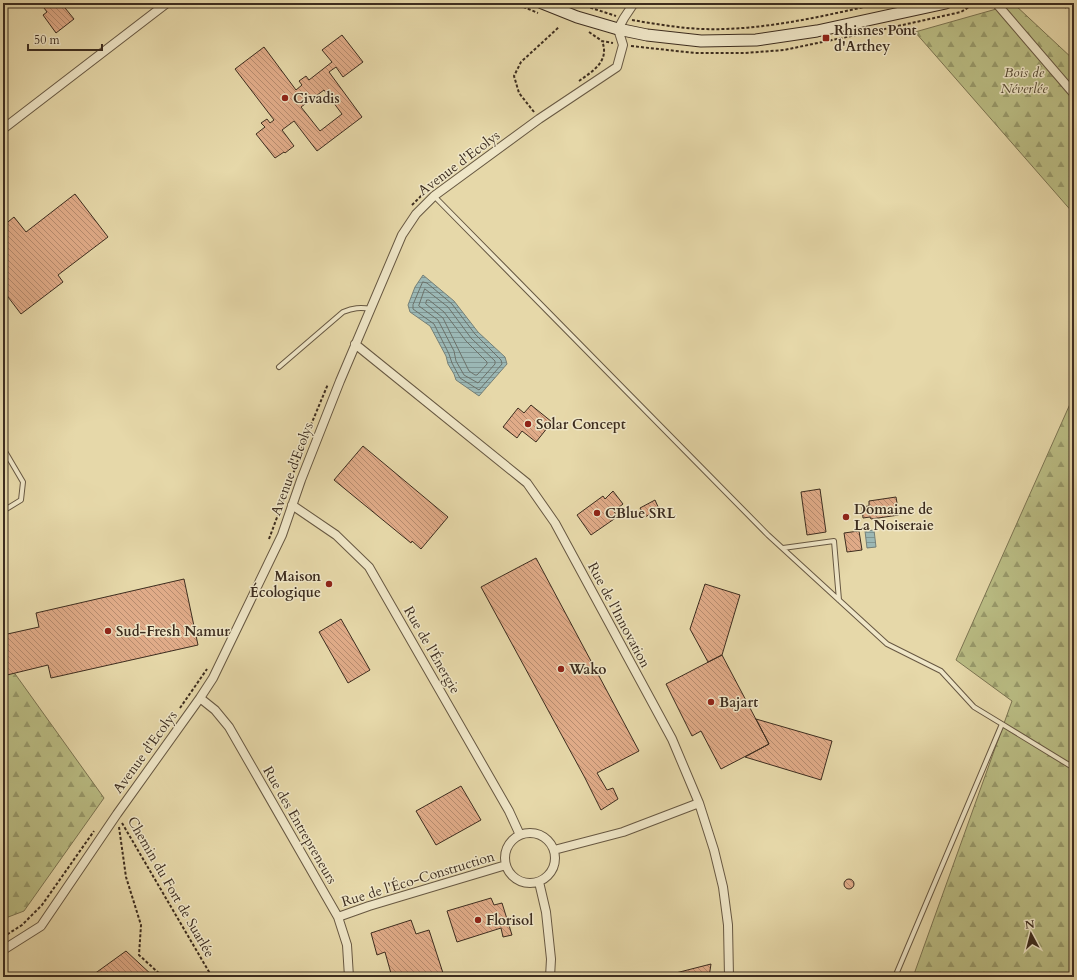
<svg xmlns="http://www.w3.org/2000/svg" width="1077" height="980" viewBox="0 0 1077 980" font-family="Cardo,serif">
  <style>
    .forest { fill: url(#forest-firs); stroke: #7c7552 }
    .water { fill: url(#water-rules); stroke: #758078 }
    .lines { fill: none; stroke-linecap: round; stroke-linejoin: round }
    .shore { stroke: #6c726a; stroke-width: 1 }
    .building { fill: url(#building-back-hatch); stroke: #3d2d1f; fill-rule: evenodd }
    .service-casing { stroke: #675842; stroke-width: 6 }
    .minor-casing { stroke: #675842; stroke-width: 10 }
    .secondary-casing { stroke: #3d2d1f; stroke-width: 13 }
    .path { stroke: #3d2d1f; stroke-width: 2; stroke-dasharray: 3 2; stroke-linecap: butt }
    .service { stroke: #efe6c7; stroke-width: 4 }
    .minor { stroke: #efe6c7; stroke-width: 8 }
    .secondary { stroke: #efe6c7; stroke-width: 11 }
    .rail { stroke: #3d2d1f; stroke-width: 3; stroke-dasharray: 7 7; stroke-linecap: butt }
    .poi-dot { fill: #8f2418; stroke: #efe6c7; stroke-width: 1.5 }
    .labels { text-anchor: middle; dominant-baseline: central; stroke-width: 3; stroke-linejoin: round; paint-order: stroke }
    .poi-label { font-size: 14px; font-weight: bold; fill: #3d2d1f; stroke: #efe6c7; text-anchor: start }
    .park-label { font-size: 14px; font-style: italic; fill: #564a33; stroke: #efe6c7 }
    .street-label { font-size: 14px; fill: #3d2d1f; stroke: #efe6c7 }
  </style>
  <defs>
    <pattern id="forest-firs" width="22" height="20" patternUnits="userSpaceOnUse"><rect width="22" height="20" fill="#babd84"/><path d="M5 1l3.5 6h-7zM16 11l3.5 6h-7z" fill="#989a6b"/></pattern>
    <pattern id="water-rules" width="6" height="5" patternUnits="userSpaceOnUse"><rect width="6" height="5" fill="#9bb7b4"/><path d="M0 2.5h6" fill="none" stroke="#809592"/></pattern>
    <pattern id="building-back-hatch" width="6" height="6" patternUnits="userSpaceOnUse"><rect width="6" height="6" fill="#e0ab88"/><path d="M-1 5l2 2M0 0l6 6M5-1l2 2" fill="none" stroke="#b78c6f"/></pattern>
  </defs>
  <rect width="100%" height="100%" fill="#e6d8a9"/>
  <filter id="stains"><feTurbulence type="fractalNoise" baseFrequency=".005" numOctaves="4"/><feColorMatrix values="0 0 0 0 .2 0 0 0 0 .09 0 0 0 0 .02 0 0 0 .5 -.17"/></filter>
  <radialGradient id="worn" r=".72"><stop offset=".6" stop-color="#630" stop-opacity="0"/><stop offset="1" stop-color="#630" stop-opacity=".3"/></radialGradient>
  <path class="forest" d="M1014,4L1074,60V214L915,32Z
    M1074,395V977H913L1012,701L956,660Z
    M3,657L104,798L24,911L3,919Z"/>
  <path class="water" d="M423,275L454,301L478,332L505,357L507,364L479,396L456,380L454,374L448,364L446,356L430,326L410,312L408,305L415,287Z
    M874,530L876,547L867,548L865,531Z"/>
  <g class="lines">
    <path class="shore" d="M423,282L427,283L452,304L475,334L501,360L502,364L479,390L460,378L452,363L449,354L434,324L413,309V305Z
      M425,289L448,307L471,338L495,361V364L478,383L464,375L456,361L454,351L438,320L419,306Z
      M427,300H429L444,312L466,341L487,362V364L477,375H475L469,371L443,318L426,304Z"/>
  </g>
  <path class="building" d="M33,3H55L56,5L61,3L74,19L56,33L43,15L47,12L41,4L37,7Z
    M342,35L363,62L343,77L336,67L329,72L362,117L317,151L294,121L282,130L294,146L285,153L284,152L275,158L256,134L265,127L261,123L267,119L270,123L274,120L235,69L264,47L296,90L302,85L299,81L306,76L309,80L332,62L322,50ZM324,90L342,114L320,131L301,107Z
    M75,194L108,237L58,275L63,282L21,314L5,293L3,294V226L14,217L26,232Z
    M531,405L552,422L536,442L522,431L517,438L503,427L518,408L524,413Z
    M363,446L448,517L421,549L412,541L411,543L334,480Z
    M820,489L826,532L807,535L801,492Z
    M613,491L623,504L614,511L617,517L591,535L577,515L603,496L605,499Z
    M896,497L899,515L871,519L870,517L863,518L862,507L869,506V501Z
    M655,500L659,509L645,517L640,508Z
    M859,531L862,550L847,552L844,533Z
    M536,558L639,751L597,773L607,790L613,788L618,799L601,810L585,778L481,587Z
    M184,579L198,645L51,678L48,665L7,675L3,659V635L39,627L36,613Z
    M705,584L740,595L722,655L708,662L690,629Z
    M341,619L370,670L348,683L319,632Z
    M722,655L769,744L721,769L701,731L692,736L666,684Z
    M756,719L832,741L821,780L745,757L769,744Z
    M461,786L481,820L436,845L416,811Z
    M844 884a5 5 0 1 1 10 0a5 5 0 1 1-10 0Z
    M491,898L494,905L502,903L512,935L503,937L501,928L457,942L447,911Z
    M411,920L416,934L429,930L443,973L431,977H392L385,952L377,955L371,933Z
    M126,951L154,977H90Z
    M711,964L709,977H660Z"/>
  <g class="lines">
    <defs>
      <path id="service" d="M434,196L768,535L887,644L941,671L974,707L1002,724L895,977
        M279,367L343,312C353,308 360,307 371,309
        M3,448L23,482L21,500L3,511
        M783,548L834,541L839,600
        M1002,724L1074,768"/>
      <path id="minor" d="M996,3L1074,94
        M3,129L167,3
        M355,344L527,483L555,523L672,739L699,803L714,850L723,887L728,925L729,977
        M292,505L336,535L369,567L509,811L520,835
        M200,698L215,710L229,727L338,917L347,945L349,977
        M505 858a25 25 0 1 1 50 0a25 25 0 1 1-50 0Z
        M554,850L623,832L699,803
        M539,882L546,912L551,959L550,977
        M338,917L369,906L506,865
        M3,950L41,926L117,814L200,698L213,678L282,535L301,480L340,381L402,235L416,214L434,196L539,119L617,67L623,45L618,29L624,18L634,3"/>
      <path id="secondary" d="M542,3L577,17L618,29L647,35L701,41L756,40L817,31L946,3"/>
    </defs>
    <use href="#service" class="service-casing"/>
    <use href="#minor" class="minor-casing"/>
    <use href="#secondary" class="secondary-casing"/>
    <path class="path" d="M514,3L538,13
      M576,3L616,16
      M586,3H587
      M632,20C655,24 679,28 702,29C763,31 823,16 882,3
      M589,32L602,41L613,43
      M631,46L695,53H744L784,50L880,30L961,12L975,3
      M579,81C593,71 610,61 602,41
      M534,112L519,93L514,76L521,62L559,27
      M412,205L426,191
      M292,477L308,432L328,384
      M269,539L289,485
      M180,708L207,669
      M122,823L212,977
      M119,827L126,877L141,925L139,955L163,977
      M3,937L22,925L42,905L94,831"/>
    <use href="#service" class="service"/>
    <use href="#minor" class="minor"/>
    <use href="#secondary" class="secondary"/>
    <path class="rail" d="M1061,3L1074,13"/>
  </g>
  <g class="poi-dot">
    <rect x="822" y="34" width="8" height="8" rx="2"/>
    <circle cx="285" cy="98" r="4"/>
    <circle cx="528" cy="424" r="4"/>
    <circle cx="597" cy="513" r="4"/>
    <circle cx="846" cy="517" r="4"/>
    <circle cx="329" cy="584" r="4"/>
    <circle cx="108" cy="631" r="4"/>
    <circle cx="561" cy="669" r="4"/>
    <circle cx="711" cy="702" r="4"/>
    <circle cx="478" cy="920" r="4"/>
  </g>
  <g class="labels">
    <g class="poi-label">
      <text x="834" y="30">Rhisnes Pont<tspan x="834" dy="16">d'Arthey</tspan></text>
      <text x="293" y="98">Civadis</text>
      <text x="536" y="424">Solar Concept</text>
      <text x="854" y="509">Domaine de<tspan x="854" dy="16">La Noiseraie</tspan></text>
      <text x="605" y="513">CBlue SRL</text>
      <text x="321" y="576" text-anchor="end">Maison<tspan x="321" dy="16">Écologique</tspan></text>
      <text x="116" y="631">Sud-Fresh Namur</text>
      <text x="569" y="669">Wako</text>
      <text x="719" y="702">Bajart</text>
      <text x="486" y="920">Florisol</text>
    </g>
    <g class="park-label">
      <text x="1024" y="72">Bois de<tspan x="1024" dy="16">Néverlée</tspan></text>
    </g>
    <g class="street-label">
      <text transform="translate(459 163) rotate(-37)">Avenue d'Ecolys</text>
      <text transform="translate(292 469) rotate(-70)">Avenue d'Ecolys</text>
      <text transform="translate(619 615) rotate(62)">Rue de l'Innovation</text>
      <text transform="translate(432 650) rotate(60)">Rue de l'Énergie</text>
      <text transform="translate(145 752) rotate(-54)">Avenue d'Ecolys</text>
      <text transform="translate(300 825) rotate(60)">Rue des Entrepreneurs</text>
      <text transform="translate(418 879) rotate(-17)">Rue de l'Éco-Construction</text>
      <text transform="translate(171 887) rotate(60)">Chemin du Fort de Suarlée</text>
    </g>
  </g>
  <rect width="1077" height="980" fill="none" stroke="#e6d8a9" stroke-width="16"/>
  <rect x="4" y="4" width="1069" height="972" fill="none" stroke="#3d2d1f" stroke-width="2"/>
  <rect x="8" y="8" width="1061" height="964" fill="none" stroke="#3d2d1f"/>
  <g transform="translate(1031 934) rotate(353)" stroke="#efe6c7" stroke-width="3" paint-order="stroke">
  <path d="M0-3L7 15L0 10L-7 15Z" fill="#3d2d1f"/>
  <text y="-6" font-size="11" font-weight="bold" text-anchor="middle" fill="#3d2d1f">N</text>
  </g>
  <path d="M28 44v6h74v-6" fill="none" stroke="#3d2d1f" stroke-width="2"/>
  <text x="34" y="44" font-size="12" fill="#3d2d1f" stroke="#efe6c7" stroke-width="3" paint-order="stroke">50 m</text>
  <rect width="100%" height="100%" filter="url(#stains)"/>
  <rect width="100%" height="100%" fill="url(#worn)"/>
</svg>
